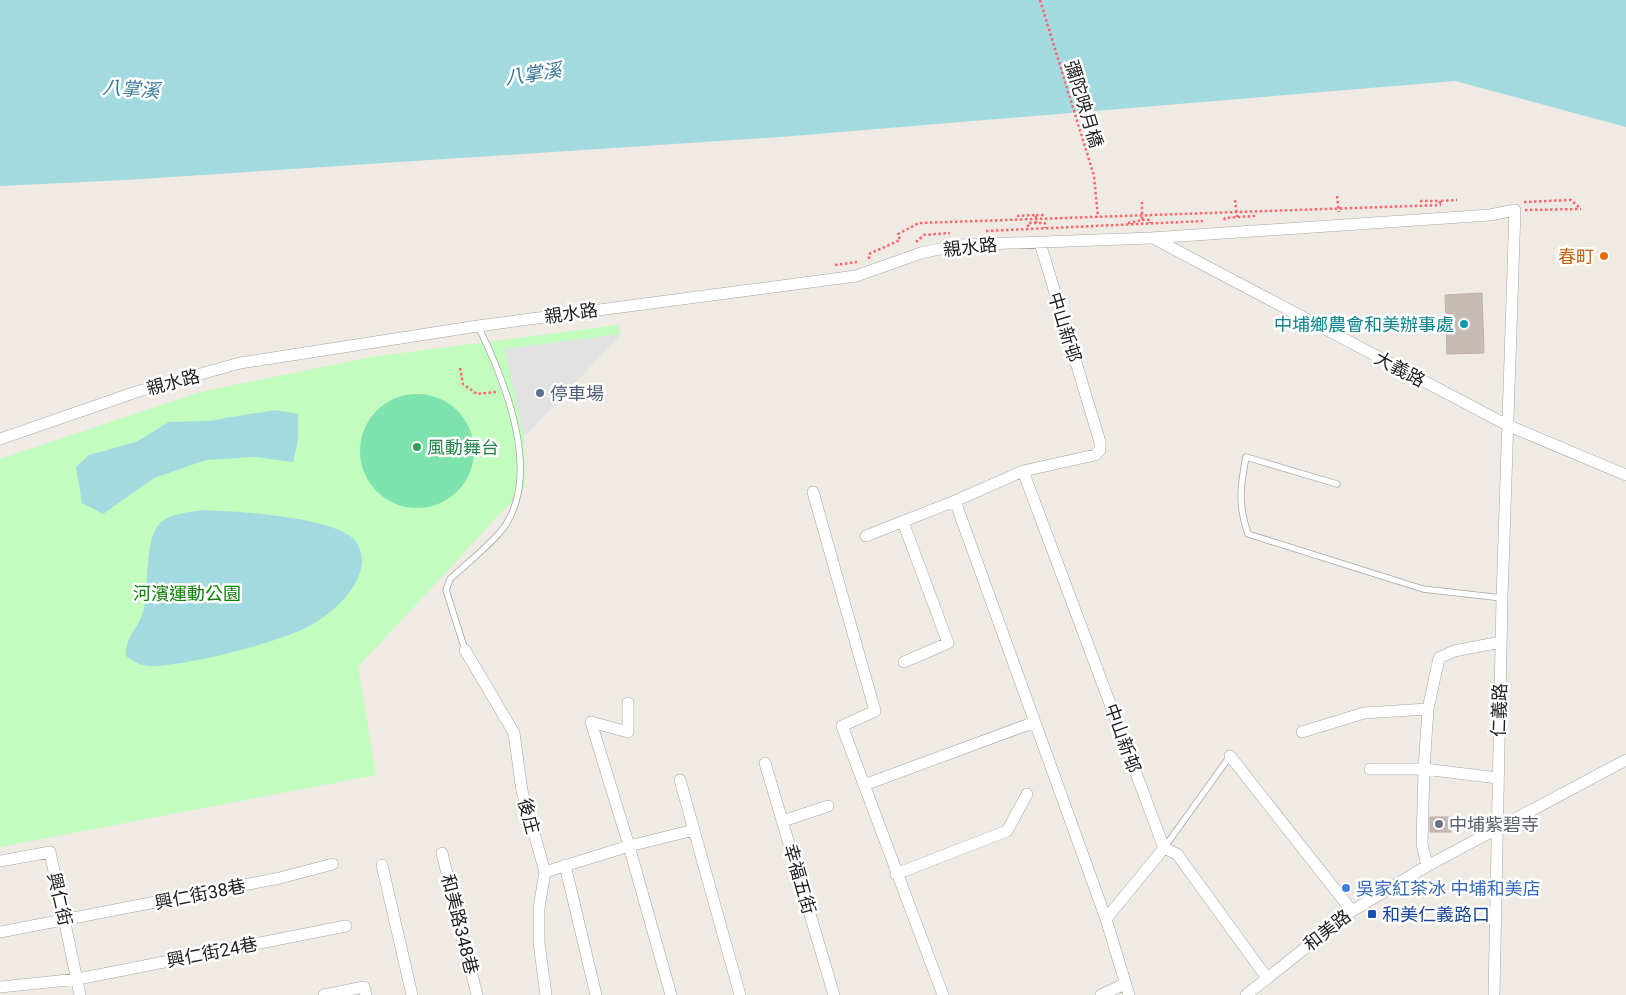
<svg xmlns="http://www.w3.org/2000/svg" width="1626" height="995" viewBox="0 0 1626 995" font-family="Roboto,'Noto Sans TC',sans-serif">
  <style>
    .park { fill: #c2fcbe }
    .pitch { fill: #7ee2ad }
    .parking { fill: #e2e2e2 }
    .water { fill: #a2dadf }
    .building { fill: #c7bbb6; stroke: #c2aea5 }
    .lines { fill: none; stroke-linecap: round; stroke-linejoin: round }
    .service-casing { stroke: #a5a5a5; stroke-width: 7 }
    .minor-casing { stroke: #a5a5a5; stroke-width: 12 }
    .path { stroke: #ff656b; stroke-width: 2.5; stroke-dasharray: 2.5 2.5; stroke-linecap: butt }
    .service { stroke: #fff; stroke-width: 5.5 }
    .minor { stroke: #fff; stroke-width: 11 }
    .food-dot { fill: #e8710a; stroke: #fff; stroke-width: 2 }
    .culture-dot { fill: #0f9aa8; stroke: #fff; stroke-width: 2 }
    .service-dot { fill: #5c6f8a; stroke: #fff; stroke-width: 2 }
    .leisure-dot { fill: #2e9e5b; stroke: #fff; stroke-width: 2 }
    .worship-dot { fill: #6b7280; stroke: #fff; stroke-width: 2 }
    .shop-dot { fill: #3f7fe0; stroke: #fff; stroke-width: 2 }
    .transit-dot { fill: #1a4fb4; stroke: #fff; stroke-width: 2 }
    .labels { text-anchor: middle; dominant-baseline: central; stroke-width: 5; stroke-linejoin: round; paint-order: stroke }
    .street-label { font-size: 18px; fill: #1e1e1e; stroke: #fff }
    .food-label { font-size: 18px; fill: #c56008; stroke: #fff; text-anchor: end }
    .culture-label { font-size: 18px; fill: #0d838f; stroke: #fff; text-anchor: end }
    .service-label { font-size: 18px; fill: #4e5e75; stroke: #fff; text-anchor: start }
    .leisure-label { font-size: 18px; fill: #27864d; stroke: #fff; text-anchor: start }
    .park-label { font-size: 18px; fill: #0e8107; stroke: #fff }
    .worship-label { font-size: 18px; fill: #5b616d; stroke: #fff; text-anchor: start }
    .shop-label { font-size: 18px; fill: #366cbe; stroke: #fff; text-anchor: start }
    .transit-label { font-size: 18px; fill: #164399; stroke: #fff; text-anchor: start }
    .water-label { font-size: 19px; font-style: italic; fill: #3e799a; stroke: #fff }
  </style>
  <rect width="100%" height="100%" fill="#efeae3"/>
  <path class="park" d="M618,325L621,334L524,437L525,487L358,667L376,775L0,847V459L200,392L371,357Z"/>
  <path class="pitch" d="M360 451a57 57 0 1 1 114 0a57 57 0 1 1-114 0Z"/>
  <path class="parking" d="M621,334L524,437L505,349Z"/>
  <path class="water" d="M0,0H1626V127L1455,81L781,137L125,180L0,186Z
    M275,410L298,414V441L293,462L255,457L206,460L154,478L103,514L82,503L76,467L89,455L136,442L169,422L208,421Z
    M204,510C234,511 342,517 357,543C362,552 363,560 361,569C356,590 336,609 318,621C289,641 186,666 150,666C141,666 134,662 126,656C124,637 141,626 144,608C149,587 144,537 161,522C172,513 191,512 204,510Z"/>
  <path class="building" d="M1482,293L1484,353L1447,354L1445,295Z
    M1430,817H1451V832H1430Z"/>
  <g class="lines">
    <defs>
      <path id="service" d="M1337,484L1246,457C1240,487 1238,505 1248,534L1423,589L1502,598
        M465,650L446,590L450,579C466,564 494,542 505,526C542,470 504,379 478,326
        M1164,848L1230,756"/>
      <path id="minor" d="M1153,238L1507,425L1626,475
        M0,439L136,392L240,363L478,326L856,276L921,253L958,245L1151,238L1490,215L1515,210L1502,598L1494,995
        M1023,471L1164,848L1177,854L1267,978
        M813,492L875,711L842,726L943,995
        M955,501L1106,919L1129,995
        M903,522L948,643L904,662
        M866,536L955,501L1023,471L1095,455L1100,450V442L1040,243
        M465,650L514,733L522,791L545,872L539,908V943L546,995
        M628,703V732L591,722L629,846L671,995
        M1302,732L1364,713L1428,709
        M1230,756L1352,911
        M765,763L834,995
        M1370,769H1424L1498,778
        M680,780L740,995
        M864,785L1035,722
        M783,821L828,806
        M442,853L477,995
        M0,861L50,852L80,995
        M382,865L412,995
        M565,865L596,995
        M1427,866L1422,844L1424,769L1428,709L1439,658L1454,651L1501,642
        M545,872L629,846L694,830
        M896,874L1007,831L1027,794
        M1106,919L1164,848
        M0,932L280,878L333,864
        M0,987L78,979L346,926
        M324,995L364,987L366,995
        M1101,995L1125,984
        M1246,995L1352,911L1427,866L1626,760"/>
    </defs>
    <use href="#service" class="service-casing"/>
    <use href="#minor" class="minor-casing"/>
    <path class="path" d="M1040,0L1094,176L1098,217
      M1337,196L1339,212
      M1235,200L1237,217
      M1420,201H1440V206
      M1441,201L1457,200
      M1524,202L1571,200L1580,208
      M1525,210L1581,209
      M1036,215H1046
      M1017,216L1036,215V223
      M1142,220H1150V223
      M1224,220L1225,218L1254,216L1255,219
      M1128,223L1142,220V202
      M1028,227V223H1045V228
      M986,231L1203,221
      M916,242L924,235L950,233
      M869,259V254L900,240L898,234L919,223L1441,205
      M835,265L857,262
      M460,368L463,384L477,394L497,392"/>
    <use href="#service" class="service"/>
    <use href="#minor" class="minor"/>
  </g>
  <circle class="food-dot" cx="1604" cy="256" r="5"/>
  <circle class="culture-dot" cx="1464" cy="324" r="5"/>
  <circle class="service-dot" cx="540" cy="393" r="5"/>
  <circle class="leisure-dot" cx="417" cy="447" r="5"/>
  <circle class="worship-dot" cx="1439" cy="824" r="5"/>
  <circle class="shop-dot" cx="1346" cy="888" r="5"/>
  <rect class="transit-dot" x="1367" y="909" width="10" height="10" rx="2.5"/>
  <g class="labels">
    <g class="street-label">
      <text transform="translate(1084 104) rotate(73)">彌陀映月橋</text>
      <text transform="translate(970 247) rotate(-6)">親水路</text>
      <text transform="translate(571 313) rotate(-8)">親水路</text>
      <text transform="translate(1065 327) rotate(73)">中山新邨</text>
      <text transform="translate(1400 369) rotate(28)">大義路</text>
      <text transform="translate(173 382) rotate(-15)">親水路</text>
      <text transform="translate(1499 710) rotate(-88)">仁義路</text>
      <text transform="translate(1123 738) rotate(70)">中山新邨</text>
      <text transform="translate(529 816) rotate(75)">後庄</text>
      <text transform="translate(800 879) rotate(74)">幸福五街</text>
      <text transform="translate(200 894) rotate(-11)">興仁街38巷</text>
      <text transform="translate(60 899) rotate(77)">興仁街</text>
      <text transform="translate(460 924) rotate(76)">和美路348巷</text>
      <text transform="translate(1327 930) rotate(-38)">和美路</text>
      <text transform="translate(212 952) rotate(-11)">興仁街24巷</text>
    </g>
    <g class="food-label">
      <text x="1594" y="256">春町</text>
    </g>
    <g class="culture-label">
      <text x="1454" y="324">中埔鄉農會和美辦事處</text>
    </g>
    <g class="service-label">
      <text x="550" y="393">停車場</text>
    </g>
    <g class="leisure-label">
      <text x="427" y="447">風動舞台</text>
    </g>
    <g class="park-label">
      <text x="187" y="593">河濱運動公園</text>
    </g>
    <g class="worship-label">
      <text x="1449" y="824">中埔紫碧寺</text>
    </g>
    <g class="shop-label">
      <text x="1356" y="888">吳家紅茶冰 中埔和美店</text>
    </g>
    <g class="transit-label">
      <text x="1382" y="914">和美仁義路口</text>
    </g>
    <g class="water-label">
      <text transform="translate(533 74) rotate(-8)">八掌溪</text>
      <text transform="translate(131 89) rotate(4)">八掌溪</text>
    </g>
  </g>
</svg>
